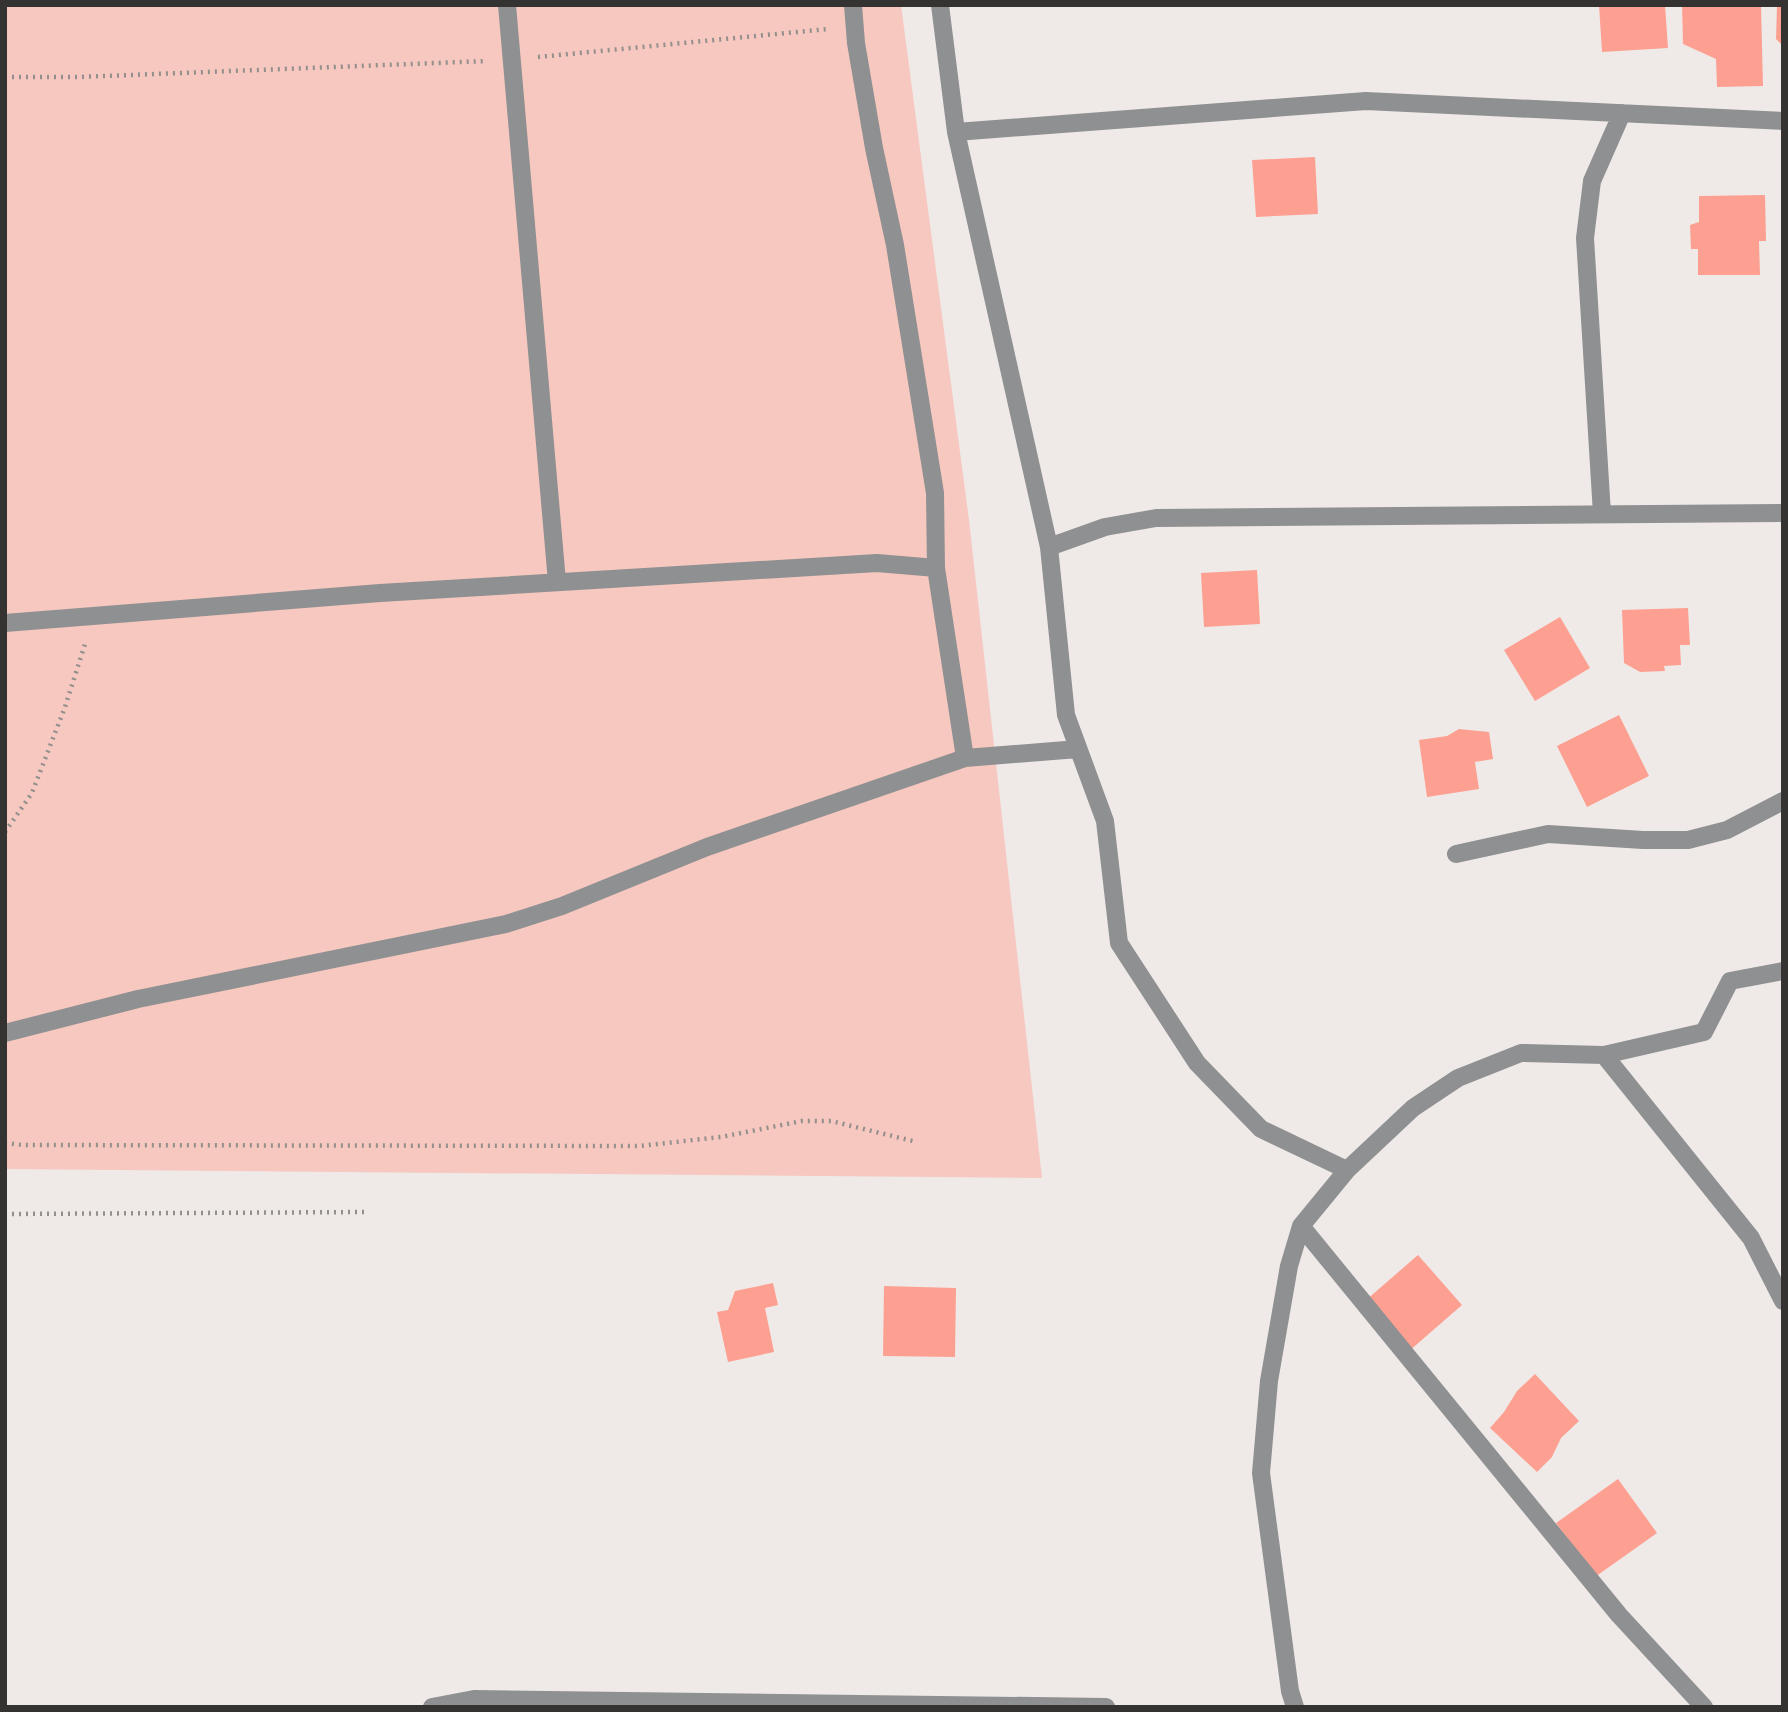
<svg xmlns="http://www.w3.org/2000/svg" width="1788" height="1712" viewBox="0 0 1788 1712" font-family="'Roboto Condensed',sans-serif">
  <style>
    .green { fill: #f6c8bf }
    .building { fill: #fda091 }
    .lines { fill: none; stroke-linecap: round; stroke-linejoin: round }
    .path { stroke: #928f8d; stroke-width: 4.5; stroke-dasharray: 2 5; stroke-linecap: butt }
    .minor { stroke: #8f9092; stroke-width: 18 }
  </style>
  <rect width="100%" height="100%" fill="#efeae8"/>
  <path class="green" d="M5,5H901L969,520L1042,1178L5,1169Z"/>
  <path class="building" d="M1599,5H1665L1668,48L1602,52Z
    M1682,5H1761L1763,86L1717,87L1716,59L1683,44Z
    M1777,5H1783V46L1776,39Z
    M1315,157L1318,214L1256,217L1252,160Z
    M1765,195L1766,241H1759L1760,275H1698V249H1691L1690,225L1699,222V196Z
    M1257,570L1260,624L1204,627L1201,573Z
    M1688,608L1690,645H1680L1681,665L1664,666L1665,671L1640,672L1624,663L1622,610Z
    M1560,617L1590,668L1535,701L1504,650Z
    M1619,715L1649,776L1587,807L1557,746Z
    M1459,729L1489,732L1493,759L1475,762L1479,789L1427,797L1419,740L1447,736Z
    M1418,1255L1462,1305L1408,1352L1365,1301Z
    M773,1283L778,1305L765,1308L774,1352L728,1362L717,1312L728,1310L735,1291Z
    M884,1286L956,1288L955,1357L883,1356Z
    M1535,1374L1579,1421L1561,1438L1552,1457L1537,1472L1490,1428L1504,1412L1517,1391Z
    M1618,1479L1657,1533L1595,1577L1556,1523Z"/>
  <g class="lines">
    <path class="path" d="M538,57L828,29
      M5,77H79L487,61
      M5,832L32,793L65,707L85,644
      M5,1143L22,1145L639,1146L721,1137L802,1121H831L917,1142
      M5,1214L367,1212"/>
    <path class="minor" d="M507,5L557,582
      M853,5L856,43L874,148L895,245L935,493L936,568L965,758
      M940,5L956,132L1049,547
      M956,132L1366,101L1783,121
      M1602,514L1585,238L1592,181L1622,113
      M5,623L380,593L877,563L936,568
      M1456,854L1548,834L1643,840H1688L1727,830L1783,801
      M5,1033L138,999L506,924L562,906L707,847L965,758L1078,749
      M1604,1055L1751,1238L1783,1301
      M1347,1170L1261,1129L1197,1063L1119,943L1105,821L1066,715L1049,547L1105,527L1156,518L1783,513
      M1301,1226L1619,1615L1704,1707
      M432,1707L474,1699L1106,1707
      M1295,1707L1290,1691L1261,1473L1269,1381L1289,1266L1301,1226L1347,1170L1413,1108L1458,1078L1521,1053L1604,1055L1704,1032L1730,981L1783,971"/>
  </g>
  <rect width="1788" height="1712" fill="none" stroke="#353332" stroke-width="14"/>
</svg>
